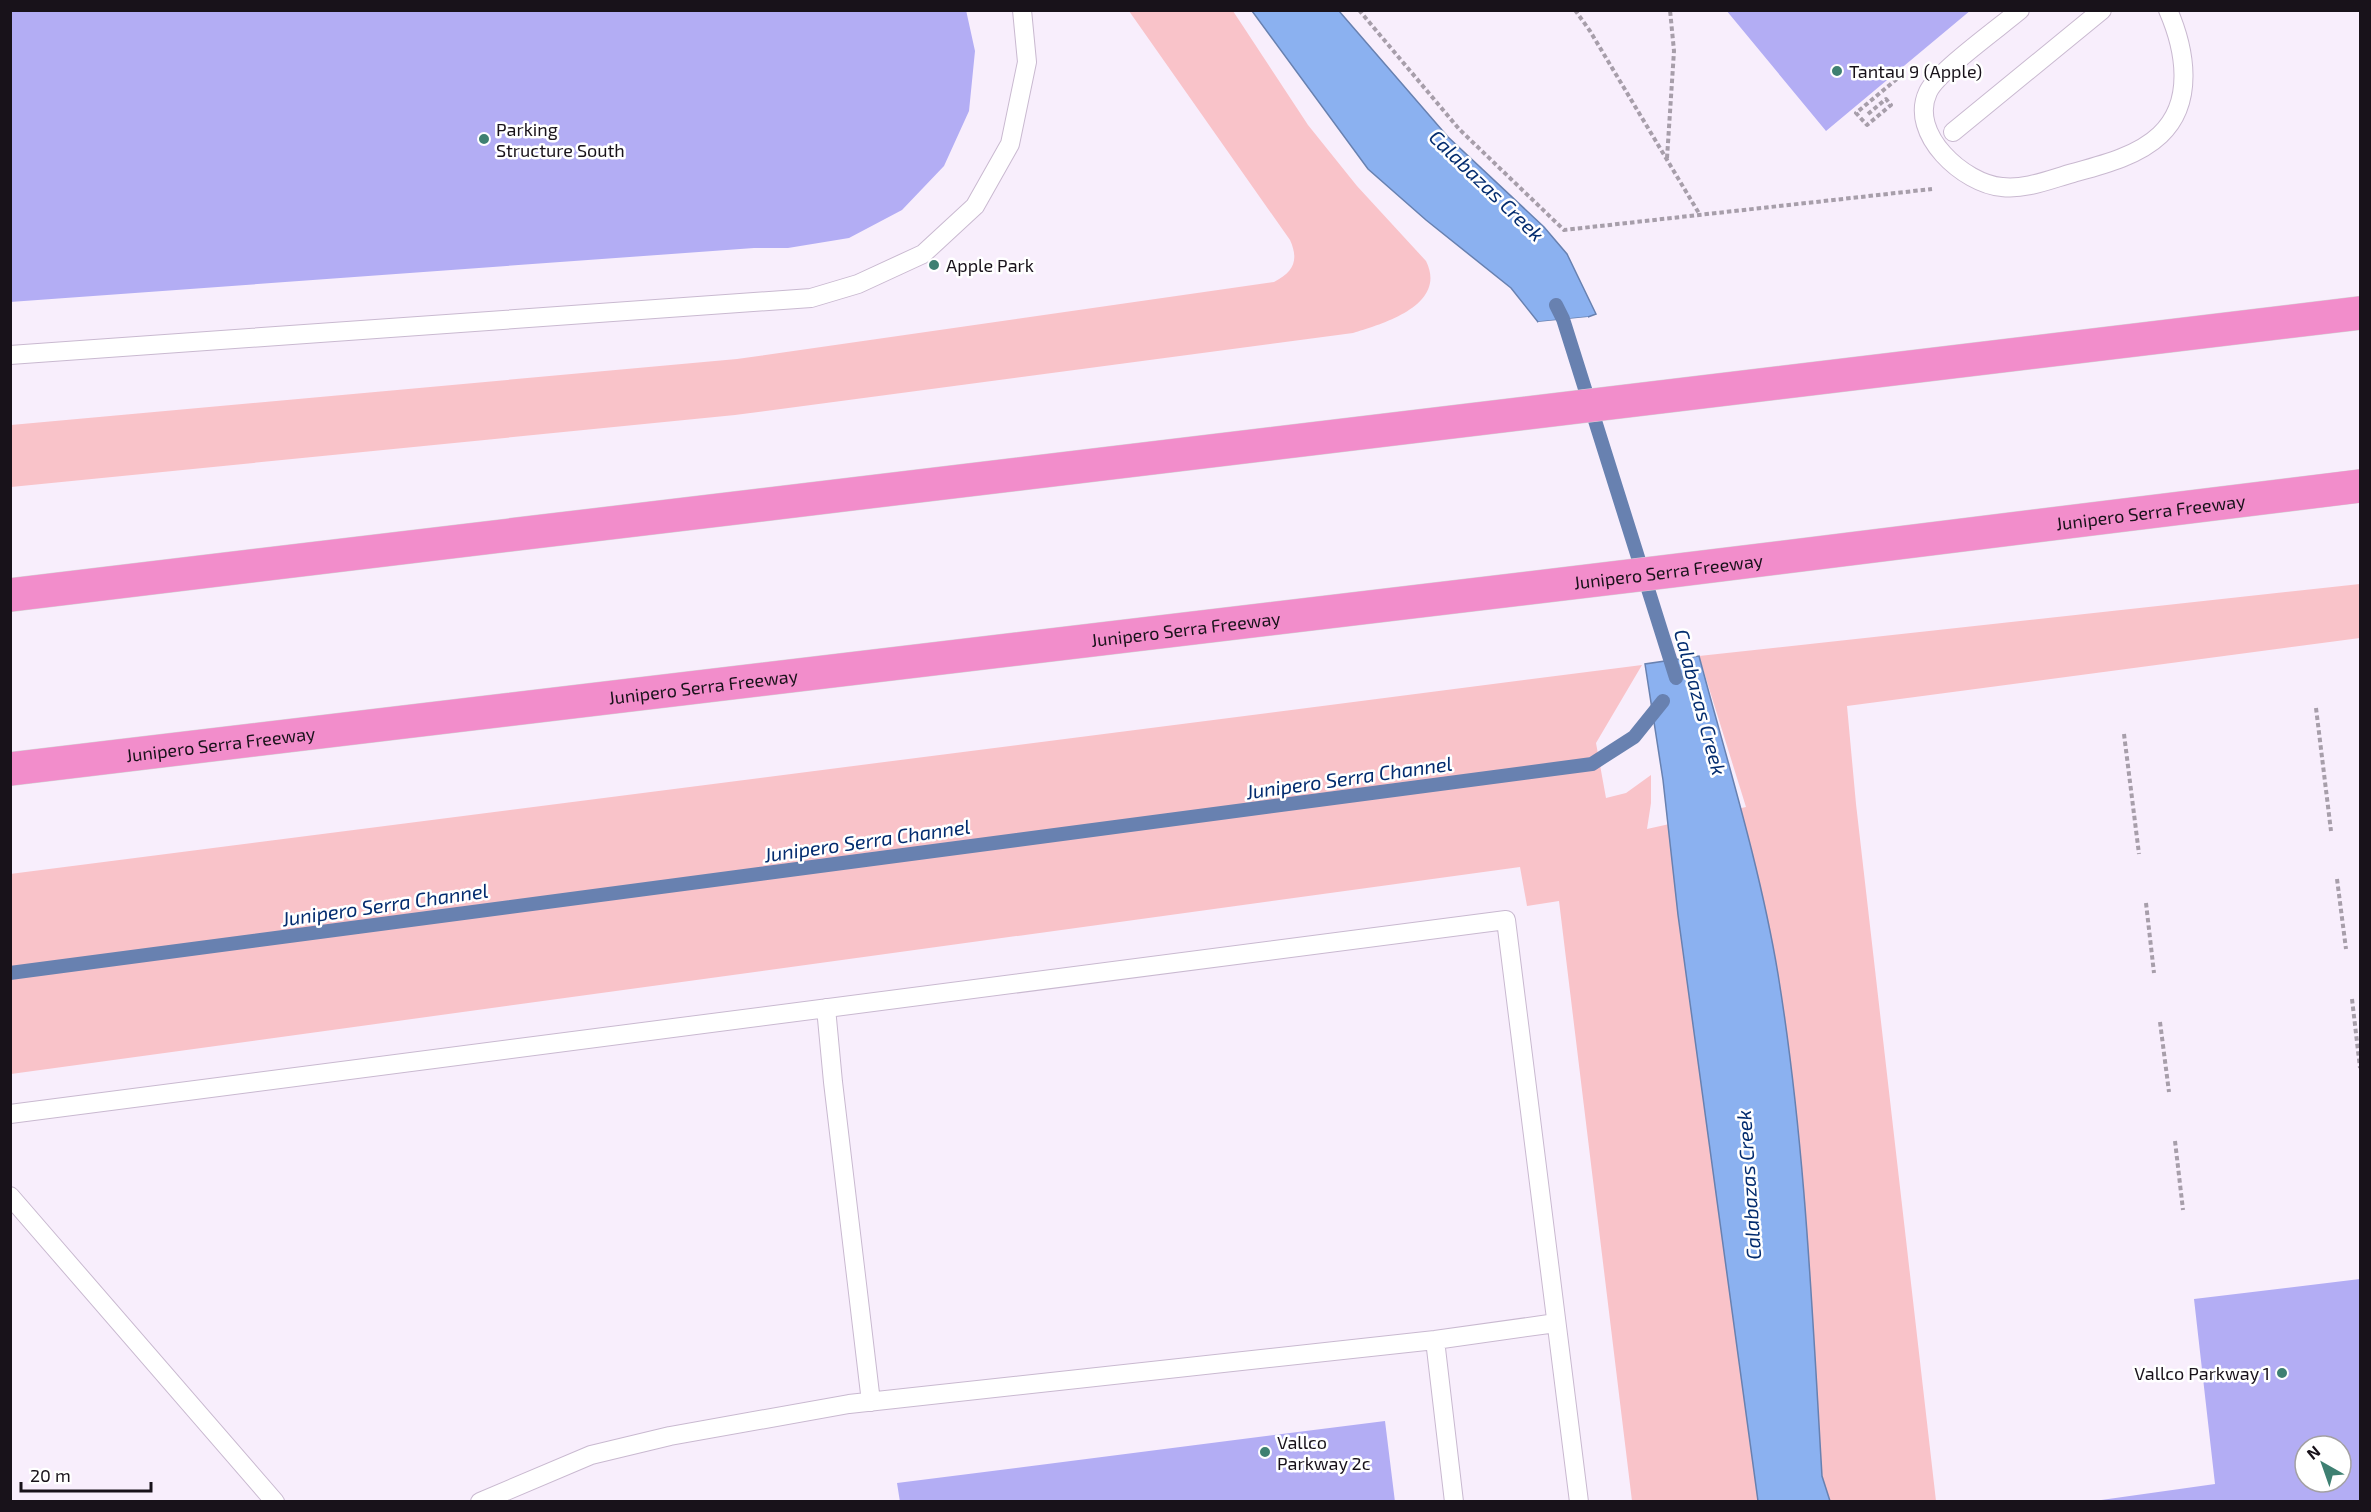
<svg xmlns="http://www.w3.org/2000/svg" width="2371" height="1512" viewBox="0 0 2371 1512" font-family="'Exo 2',sans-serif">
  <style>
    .green { fill: #f9c3c9 }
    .water { fill: #8bb1f0; stroke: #6881b0; stroke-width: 1.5 }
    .pier { fill: #f8eefc }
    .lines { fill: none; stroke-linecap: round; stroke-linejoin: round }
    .stream { stroke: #6881b0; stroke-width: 14 }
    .building { fill: #b3adf4; fill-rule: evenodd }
    .lane-casing { stroke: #c9b9d0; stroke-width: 20 }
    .highway-casing { stroke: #d5d4d6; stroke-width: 34 }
    .path { stroke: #a79eaa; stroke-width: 4; stroke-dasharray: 4.5 3; stroke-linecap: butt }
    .lane { stroke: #fff; stroke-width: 18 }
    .highway { stroke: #f28dcb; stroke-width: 33 }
    .poi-dot { fill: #3e8072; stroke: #fff; stroke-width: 2 }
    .labels { text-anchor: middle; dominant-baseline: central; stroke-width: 5; stroke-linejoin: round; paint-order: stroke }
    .poi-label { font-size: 18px; fill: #18121a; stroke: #fff; text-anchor: start }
    .street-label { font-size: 18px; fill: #18121a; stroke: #fff }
    .water-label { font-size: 20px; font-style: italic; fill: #032c6f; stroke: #fff }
  </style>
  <rect width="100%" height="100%" fill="#f8eefc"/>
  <path class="green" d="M1129,11H1233L1308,125L1357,186L1426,261C1448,305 1383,324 1353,333L735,415L11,487V425L737,359L1274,282C1294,272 1299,260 1290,240Z
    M2360,584V638L1847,706L1856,804L1936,1501H1632L1559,901L1527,906L1520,867L11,1074L10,874L1642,665L1596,743L1606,798L1626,793L1651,775V803L1647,829L1746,807L1699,656Z"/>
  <path class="water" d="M1252,11H1339L1448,137L1544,227L1567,254L1596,314L1588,317L1538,322L1511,288L1426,220L1368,169Z
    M1699,656C1727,761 1760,866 1778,974C1805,1140 1812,1308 1822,1476L1830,1501H1758L1678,915L1663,780L1645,664Z"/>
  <path class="pier" d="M1588,317V320L1539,325L1538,322Z"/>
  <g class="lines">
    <path class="stream" d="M1556,305L1563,319L1676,678
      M10,973L1592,764L1634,737L1663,701"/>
  </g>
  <path class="building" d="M10,10H966L975,51L969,111L944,166L902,210L849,238L788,248H754L10,302Z
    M1726,10H1971L1826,131Z
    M2360,1279V1502H2087L2215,1484L2194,1299ZM2305,1446H2341V1482H2305Z
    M1385,1421L1395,1502H900L897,1483Z"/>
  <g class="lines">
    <defs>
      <path id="lane" d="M2020,10C2000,27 1937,72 1928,92C1908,134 1964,184 2002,187C2025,190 2051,179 2073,173C2102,165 2138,156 2160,135C2195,102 2185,49 2168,10
        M1953,132L2102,10
        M10,355L811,298L858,284L923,254L975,206L1010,144L1027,62L1022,10
        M826,1008L833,1082L871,1402
        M10,1114L1506,920L1579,1502
        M10,1196L275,1502
        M1435,1340L1454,1502
        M480,1502L591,1455L670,1436L849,1404L1435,1340L1556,1323"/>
      <g id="highway">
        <path d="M10,595L2360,313"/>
        <path id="s1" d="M10,769L1671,571L2360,486"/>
      </g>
    </defs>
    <use href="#lane" class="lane-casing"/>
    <use href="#highway" class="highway-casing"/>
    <path class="path" d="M1359,10L1459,129L1564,230L1932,189
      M1575,10L1590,31L1700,215
      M1868,114L1886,99L1891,105L1867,125L1856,113L1898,78
      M1667,158L1674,51L1670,10
      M2316,708L2331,831
      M2124,734L2139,854
      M2337,879L2346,949
      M2146,903L2154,973
      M2352,999L2360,1068
      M2160,1022L2169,1092
      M2175,1141L2183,1210"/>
    <use href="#lane" class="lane"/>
    <use href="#highway" class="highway"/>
  </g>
  <g class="poi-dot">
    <circle cx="1837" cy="71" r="6"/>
    <circle cx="484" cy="139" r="6"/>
    <circle cx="934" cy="265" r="6"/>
    <circle cx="2282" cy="1373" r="6"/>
    <circle cx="1265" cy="1452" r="6"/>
  </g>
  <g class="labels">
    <g class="poi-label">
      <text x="1849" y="71">Tantau 9 (Apple)</text>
      <text x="496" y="129">Parking<tspan x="496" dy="21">Structure South</tspan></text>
      <text x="946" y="265">Apple Park</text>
      <text x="2270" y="1373" text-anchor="end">Vallco Parkway 1</text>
      <text x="1277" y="1442">Vallco<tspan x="1277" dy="21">Parkway 2c</tspan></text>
    </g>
    <g class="street-label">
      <text stroke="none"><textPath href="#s1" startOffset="2156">Junipero Serra Freeway</textPath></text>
      <text stroke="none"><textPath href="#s1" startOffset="1670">Junipero Serra Freeway</textPath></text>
      <text stroke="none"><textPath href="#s1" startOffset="1184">Junipero Serra Freeway</textPath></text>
      <text stroke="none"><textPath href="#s1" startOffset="698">Junipero Serra Freeway</textPath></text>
      <text stroke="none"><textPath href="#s1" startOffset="212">Junipero Serra Freeway</textPath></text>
    </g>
    <g class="water-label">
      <text transform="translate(1487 185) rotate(44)">Calabazas Creek</text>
      <text transform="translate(1701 702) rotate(75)">Calabazas Creek</text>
      <text transform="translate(1349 777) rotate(-8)">Junipero Serra Channel</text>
      <text transform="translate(867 840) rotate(-8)">Junipero Serra Channel</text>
      <text transform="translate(385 904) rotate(-8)">Junipero Serra Channel</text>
      <text transform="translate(1748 1185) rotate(-94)">Calabazas Creek</text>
    </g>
  </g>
  <rect width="2371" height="1512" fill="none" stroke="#18121a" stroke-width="24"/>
  <g transform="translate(2323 1464) rotate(320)"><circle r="28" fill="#ffffff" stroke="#a3a0a3" stroke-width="1.5"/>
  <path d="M0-4.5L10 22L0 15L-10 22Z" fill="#3e8072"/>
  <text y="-9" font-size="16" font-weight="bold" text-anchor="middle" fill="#18121a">N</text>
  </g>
  <path d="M21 1482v9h130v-9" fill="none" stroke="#18121a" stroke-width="3"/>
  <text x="30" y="1482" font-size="18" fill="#18121a" stroke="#ffffff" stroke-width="4.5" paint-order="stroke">20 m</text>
</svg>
